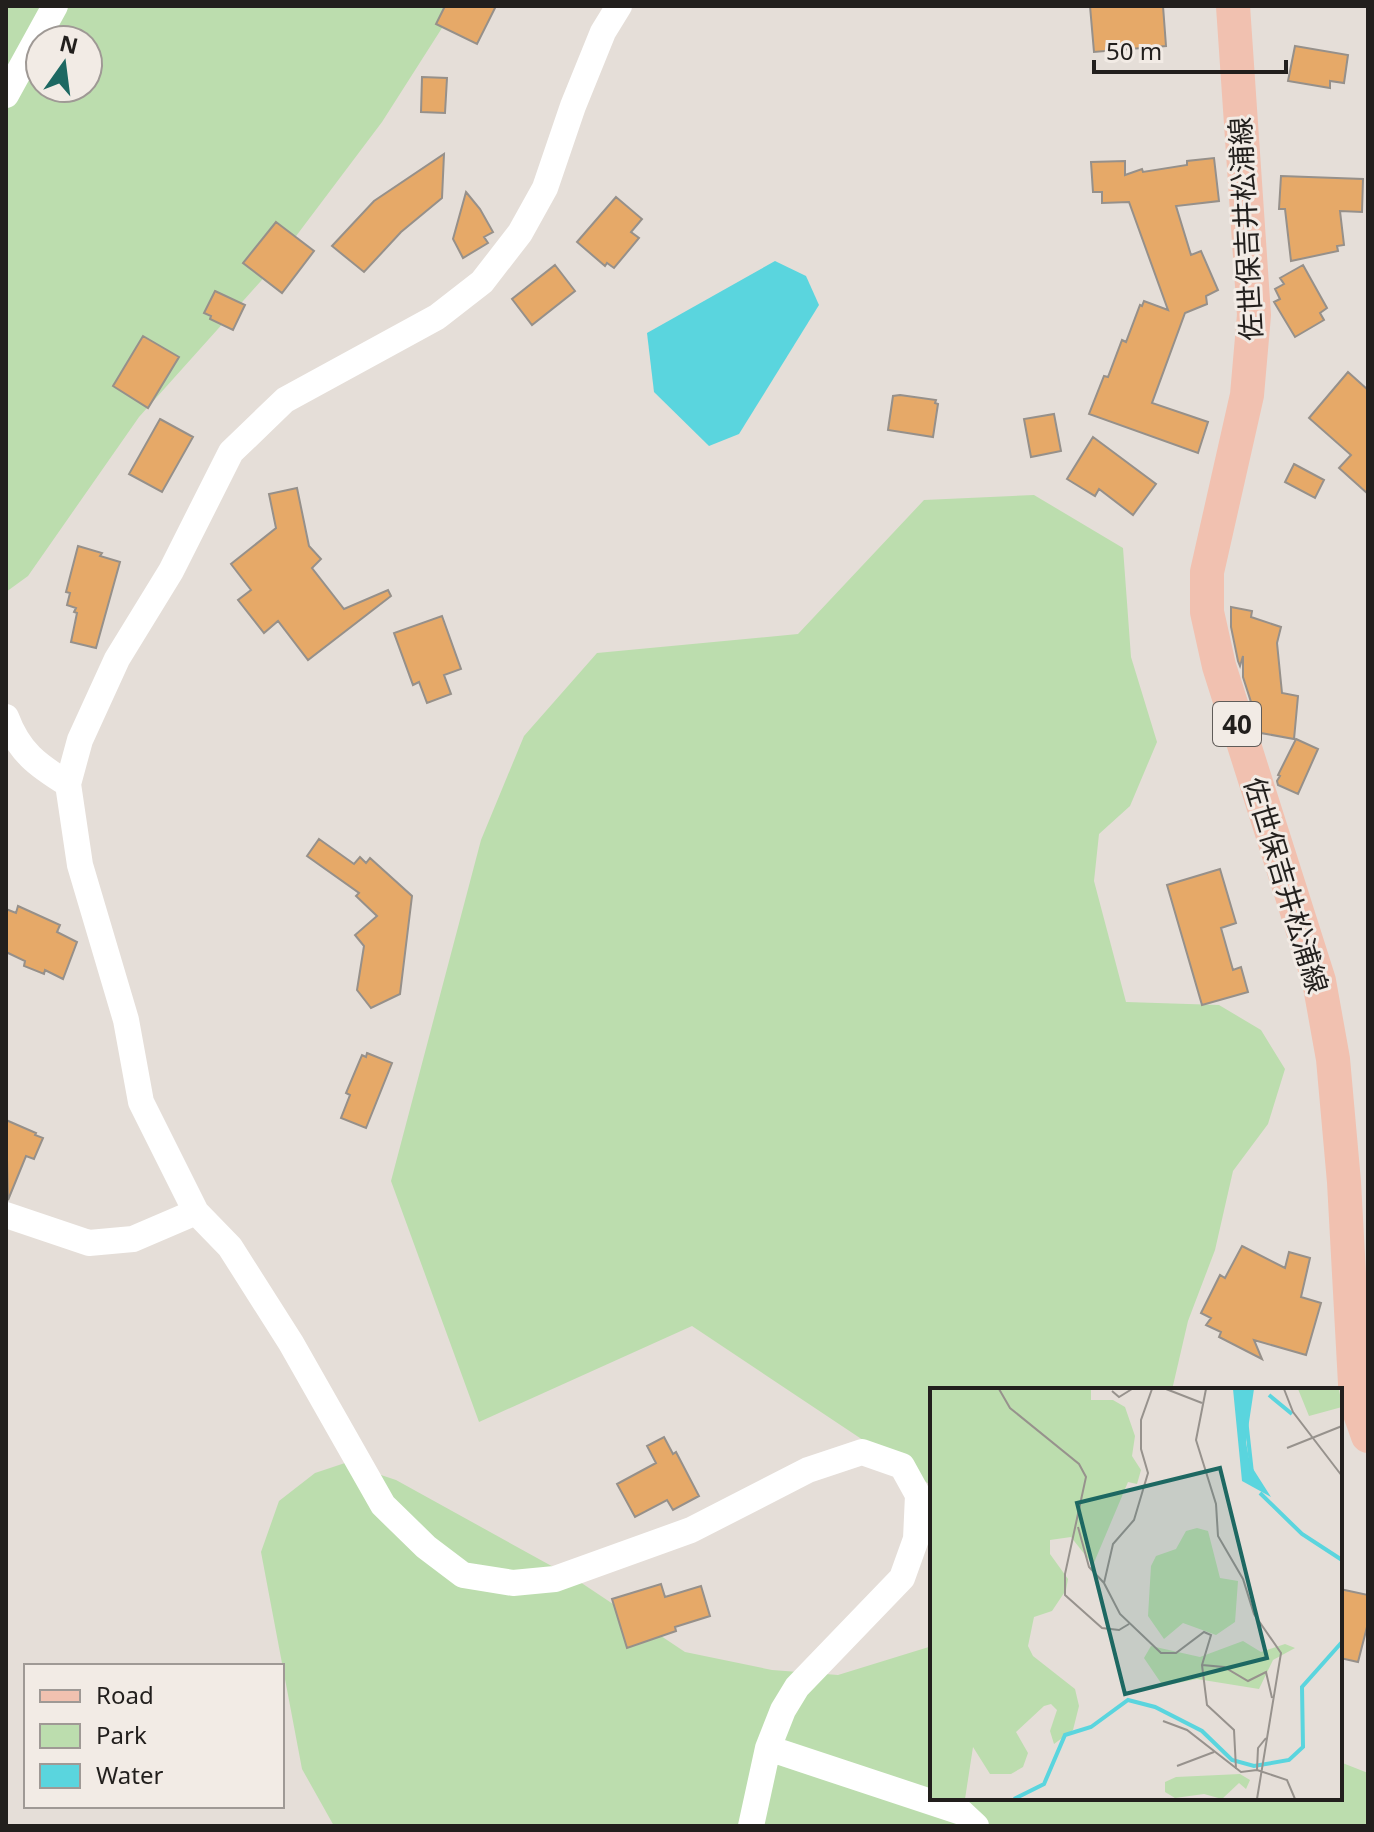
<svg xmlns="http://www.w3.org/2000/svg" width="1374" height="1832" viewBox="0 0 1374 1832" font-family="'Noto Sans','Noto Sans JP',sans-serif">
  <style>
    .green { fill: #bcddae; fill-rule: evenodd }
    .water { fill: #5ad5de }
    .building { fill: #e6a968; stroke: #96908a; stroke-width: 2 }
    .lines { fill: none; stroke-linecap: round; stroke-linejoin: round }
    .minor { stroke: #fff; stroke-width: 26 }
    .major { stroke: #f1c1b0; stroke-width: 34 }
    .labels { text-anchor: middle; dominant-baseline: central; stroke-width: 6; stroke-linejoin: round; paint-order: stroke }
    .shield { fill: #f2ebe5; stroke: #605c59; stroke-width: 2 }
    .shield-label { font-size: 26px; font-weight: bold; fill: #221f1d }
    .street-label { font-size: 28px; fill: #221f1d; stroke: #f2ebe5 }
    .inset-river { fill: none; stroke: #5ad5de; stroke-width: 4 }
    .inset-road { fill: none; stroke: #97928d; stroke-width: 2 }
    .view { fill: #1d6862; fill-opacity: 0.15; stroke: #1d6862; stroke-width: 4 }
    .inset-edge { fill: none; stroke: #221f1d; stroke-width: 4 }
  </style>
  <rect width="100%" height="100%" fill="#e5ded8"/>
  <path class="green" d="M6,6H456L382,122L269,272L139,417L28,576L6,592ZM40,40H88V88H40Z
    M1034,495L1123,548L1131,657L1157,742L1130,806L1099,834L1094,881L1126,1002L1219,1005L1261,1030L1285,1069L1268,1124L1233,1171L1215,1250L1188,1321L1172,1390H932V1486L692,1326L479,1422L391,1181L481,840L524,736L597,653L798,634L924,500Z
    M345,1463L396,1480L577,1580L685,1652L772,1670L838,1675L932,1646V1798H1340V1762L1368,1773V1826H334L302,1769L261,1552L279,1501L315,1473Z"/>
  <path class="water" d="M775,261L806,276L819,305L739,434L709,446L654,392L647,333Z"/>
  <path class="building" d="M445,6H496L477,44L436,24Z
    M1090,6H1163L1166,46L1094,52Z
    M1295,46L1348,55L1344,83L1330,81V88L1288,81Z
    M422,77L447,78L445,113L421,112Z
    M444,154L442,198L401,232L364,272L332,246L374,201Z
    M1214,158L1219,201L1176,206L1191,255L1201,251L1218,290L1206,296L1207,304L1185,313L1152,403L1208,422L1198,453L1089,414L1104,376L1108,377L1122,340L1126,342L1140,305L1142,306L1144,301L1168,310L1129,202L1102,203V192H1093L1091,162L1125,161V175L1142,169L1143,172L1187,165V161Z
    M1281,176L1363,179L1362,212L1340,211L1344,245L1337,246L1338,251L1291,261L1285,209H1279Z
    M466,192L480,209L493,232L484,237L488,243L463,258L453,239Z
    M616,197L642,219L631,232L639,238L614,268L607,263L605,266L577,242Z
    M276,222L314,251L282,293L243,263Z
    M555,265L575,291L532,325L512,299Z
    M1303,265L1327,308L1320,313L1324,320L1295,337L1274,302L1280,299L1275,289L1284,284L1280,278Z
    M215,291L245,305L233,330L210,319L211,316L204,313Z
    M143,336L179,357L148,408L113,386Z
    M1348,372L1368,390V494L1339,468L1351,455L1309,418Z
    M900,395L936,400L935,403L938,404L933,437L888,430L893,396Z
    M1054,414L1061,451L1031,457L1024,419Z
    M160,419L193,437L162,492L129,474Z
    M1093,437L1156,484L1133,515L1099,489L1095,496L1067,479Z
    M1294,464L1324,480L1315,498L1285,482Z
    M297,488L309,546L321,559L312,568L344,609L388,590L391,596L308,660L278,621L264,633L238,600L251,590L231,564L276,528L269,494Z
    M78,546L102,553L100,556L120,562L96,648L71,642L77,613L74,612L76,608L67,605L70,593L66,592Z
    M1231,607L1252,611L1251,617L1281,627L1277,643L1282,693L1298,696L1294,739L1261,733L1243,677V656L1240,666L1238,661L1231,627Z
    M442,616L461,669L444,675L451,694L427,703L419,682L413,685L394,633Z
    M1296,739L1318,749L1298,794L1278,785L1277,781L1280,776L1278,775Z
    M319,839L354,864L360,857L366,863L370,858L412,896L400,994L371,1008L357,990L364,946L355,935L377,916L356,896L359,893L307,856Z
    M1220,869L1236,923L1221,928L1233,970L1241,967L1248,992L1202,1005L1167,885Z
    M18,906L60,925L57,932L77,942L63,979L45,970L44,974L24,966L25,961L6,952V909L16,913Z
    M367,1053L392,1063L366,1128L341,1118L350,1095L346,1093L362,1055L366,1057Z
    M6,1120L36,1133L35,1135L43,1138L34,1159L26,1156L8,1200Z
    M1242,1246L1285,1268L1289,1252L1310,1258L1301,1297L1321,1303L1306,1355L1254,1340L1262,1359L1219,1337L1221,1332L1206,1325L1211,1318L1201,1313L1220,1275L1225,1278Z
    M664,1437L673,1454L676,1452L699,1496L673,1510L667,1500L635,1517L617,1484L656,1463L647,1446Z
    M661,1584L665,1597L701,1586L710,1616L675,1627L676,1631L627,1648L612,1599Z
    M1340,1589L1368,1595V1623L1358,1662L1340,1658Z"/>
  <g class="lines">
    <path class="minor" d="M619,6L603,32L573,106L545,188L520,233L482,282L437,317L285,400L231,452L171,571L117,659L80,740L68,784L80,865L126,1020L141,1102L196,1212L230,1247L291,1343L383,1505L426,1547L463,1575L513,1583L555,1579L691,1530L808,1470L862,1452L902,1466L918,1495L916,1539L902,1578L797,1687L783,1710L768,1748L751,1826
      M6,95L55,6
      M6,717C19,752 37,765 68,784
      M6,1215L89,1243L133,1239L196,1212
      M768,1748L961,1812L976,1826"/>
    <path class="major" d="M1233,6L1254,315L1247,395L1207,572V612L1219,666L1319,981L1333,1059L1344,1182L1356,1402L1368,1436"/>
  </g>
  <g class="labels">
    <rect class="shield" x="1213" y="702" width="48" height="44" rx="6"/>
    <g class="shield-label">
      <text x="1237" y="724">40</text>
    </g>
    <g class="street-label">
      <text transform="translate(1245 229) rotate(-93)">佐世保吉井松浦線</text>
      <text transform="translate(1287 885) rotate(73)">佐世保吉井松浦線</text>
    </g>
  </g>
  <g transform="translate(930 1388)">
    <rect width="412" height="412" fill="#e5ded8"/>
    <path d="M0,1H161V12H183L195,19L205,48L202,68L211,82L207,96L198,94L163,177L141,149L120,152V166L138,191L136,202L122,223L104,229L98,258L103,268L145,301L149,318L143,342L124,356L120,343L127,322L121,316L114,318L86,344L98,365L93,379L81,386H60L43,359L35,411H0ZM368,1H409L412,19L379,28ZM267,140L278,143L290,190L308,193L305,234L286,247L253,235L234,251L218,228L221,178L226,168L246,161L256,143ZM313,253L331,264L355,256L365,260L343,272L329,301L267,291L233,298L214,270L221,258L270,269ZM310,386L320,392L316,401L309,395L292,411L274,406L245,410L235,404V394L246,389Z" fill="#bcddae"/>
    <path d="M303,1H324L316,54L320,76L341,109L312,93Z" fill="#5ad5de"/>
    <path class="inset-river" d="M339,7L362,26M316,31L322,85M330,105L372,146L412,172M84,411L114,396L135,347L161,339L198,312L225,319L272,343L302,372L324,378L359,372L373,359L372,299L412,254"/>
    <path class="inset-road" d="M69,1L80,20L149,76L156,89L135,186V207L172,240L189,242L199,236M222,1L211,32V61L218,85L204,132L183,156L174,195L190,226L231,265H246L274,244L281,247L272,277L277,317L304,342L306,381M236,1L272,15M276,1L266,52L286,116L288,148L313,191L324,226L351,265L327,411M354,1L363,24L412,88M182,3L189,9L202,1M357,60L412,38M148,139L159,179L174,195M272,277L294,279L318,293L336,284L342,310M233,333L257,342L311,384L327,382M336,350L328,360L327,382L357,392L365,411M247,378L284,364"/>
    <path class="view" d="M290,80L337,270L195,306L147,115Z"/>
    <rect width="412" height="412" class="inset-edge"/>
  </g>
  <rect width="1374" height="1832" fill="none" stroke="#221f1d" stroke-width="16"/>
  <rect x="24" y="1664" width="260" height="144" fill="#f2ebe5" stroke="#9f9995" stroke-width="2"/>
  <rect x="40" y="1690" width="40" height="12" fill="#f1c1b0" stroke="#9f9995" stroke-width="2"/>
  <text x="96" y="1704" font-size="24" fill="#221f1d">Road</text>
  <rect x="40" y="1724" width="40" height="24" fill="#bcddae" stroke="#9f9995" stroke-width="2"/>
  <text x="96" y="1744" font-size="24" fill="#221f1d">Park</text>
  <rect x="40" y="1764" width="40" height="24" fill="#5ad5de" stroke="#9f9995" stroke-width="2"/>
  <text x="96" y="1784" font-size="24" fill="#221f1d">Water</text>
  <g transform="translate(64 64) rotate(14)"><circle r="38" fill="#f2ebe5" stroke="#9f9995" stroke-width="2"/>
  <path d="M0-6L14 30L0 20L-14 30Z" fill="#1d6862"/>
  <text y="-12" font-size="22" font-weight="bold" text-anchor="middle" fill="#221f1d">N</text>
  </g>
  <path d="M1094 60v12h192v-12" fill="none" stroke="#221f1d" stroke-width="4"/>
  <text x="1106" y="60" font-size="24" fill="#221f1d" stroke="#f2ebe5" stroke-width="6" paint-order="stroke">50 m</text>
</svg>
